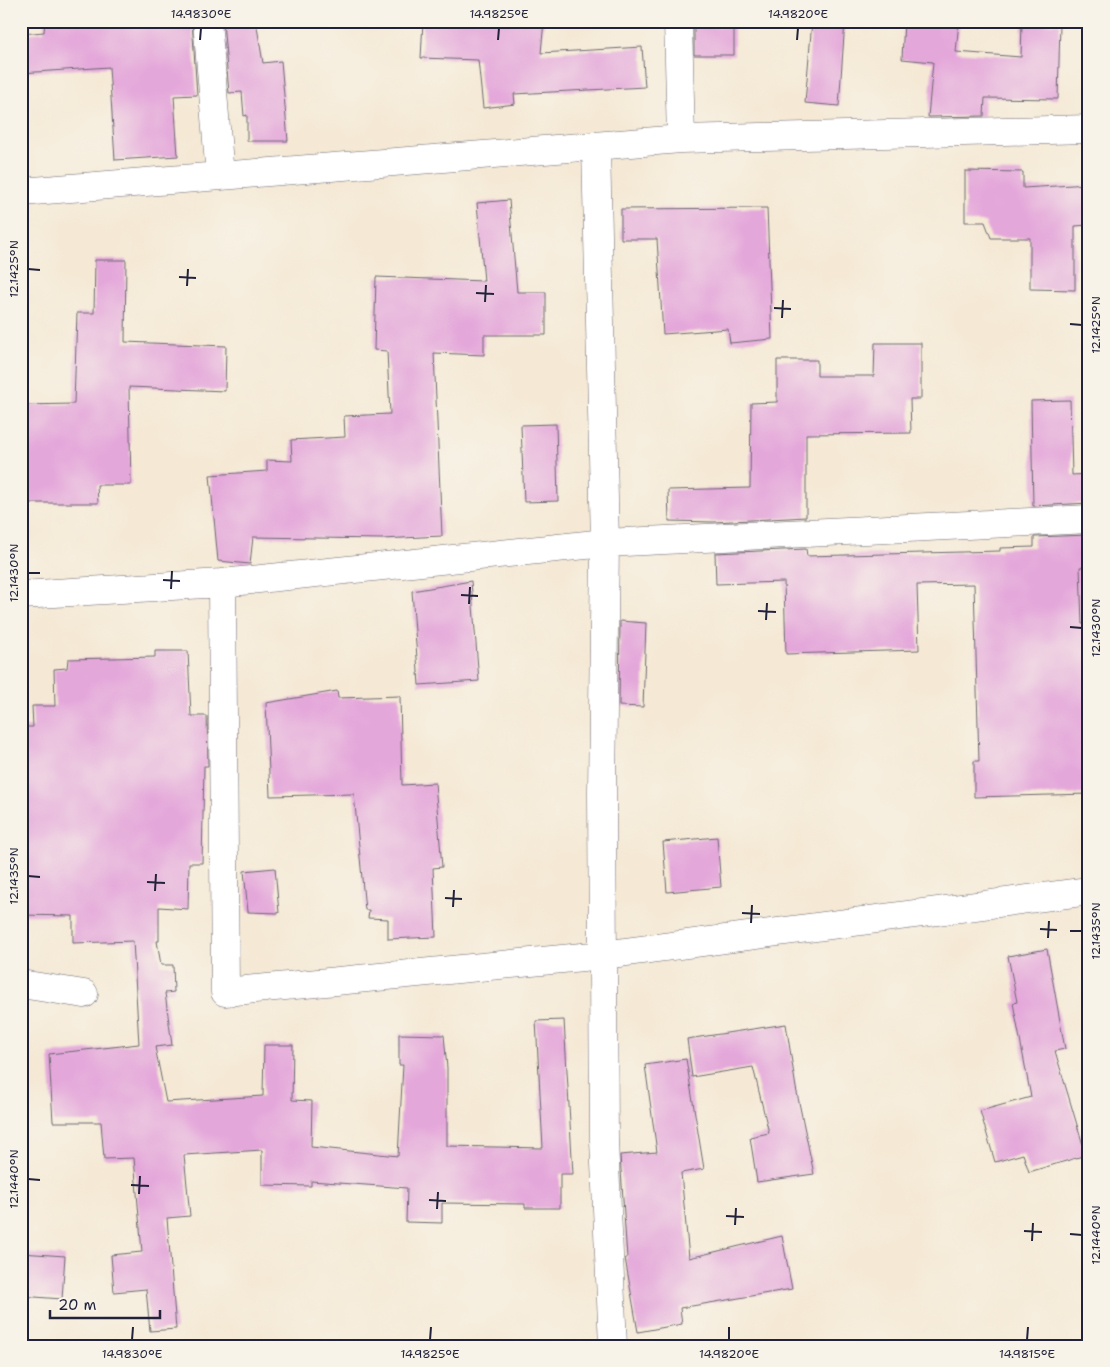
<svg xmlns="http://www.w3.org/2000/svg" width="1110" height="1367" viewBox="0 0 1110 1367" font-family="'Shantell Sans',sans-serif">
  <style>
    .building { fill: #e4a7da }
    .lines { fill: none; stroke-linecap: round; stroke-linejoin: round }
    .minor-casing { stroke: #6c6871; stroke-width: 29 }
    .minor { stroke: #fff; stroke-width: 28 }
    .ticks { fill: none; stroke: #22223b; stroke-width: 2 }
    .neatline { fill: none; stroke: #22223b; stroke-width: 2 }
    .ticks-label { font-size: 12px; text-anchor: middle; fill: #22223b }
  </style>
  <rect width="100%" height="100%" fill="#f7f3e8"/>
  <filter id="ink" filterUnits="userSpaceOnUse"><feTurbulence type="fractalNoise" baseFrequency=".02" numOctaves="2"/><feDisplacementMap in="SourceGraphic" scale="10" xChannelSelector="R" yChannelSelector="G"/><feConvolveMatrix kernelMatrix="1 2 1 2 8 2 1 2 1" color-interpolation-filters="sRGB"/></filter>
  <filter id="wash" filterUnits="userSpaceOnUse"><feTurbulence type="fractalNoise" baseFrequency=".0096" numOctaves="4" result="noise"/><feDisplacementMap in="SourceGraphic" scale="20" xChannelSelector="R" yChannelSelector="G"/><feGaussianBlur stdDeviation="1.12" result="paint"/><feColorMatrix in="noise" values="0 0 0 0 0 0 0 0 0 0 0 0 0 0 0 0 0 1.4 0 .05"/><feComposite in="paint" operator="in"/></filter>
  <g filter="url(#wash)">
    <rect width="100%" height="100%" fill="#f5e9d5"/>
    <g id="blocks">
      <path class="building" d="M45,21H105V26L192,21L197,95L174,96L178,156L115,160L109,67L21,73V34L44,32Z
        M223,21H256L263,63L281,61L288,141H247V115L244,116L242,92L229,93Z
        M423,21H544L541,53L642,47L645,87L514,94L515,104L483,108L478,60L421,58Z
        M812,21H845L839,106L805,103Z
        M904,21H959L956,52L1021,57L1022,23L1060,24L1058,99L985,98L984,116L928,117L933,62L902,59Z
        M694,27H734V55H694Z
        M965,171L1023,172V188L1089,184V225L1075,226V290L1030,289V238H991L985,222H965Z
        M509,200L517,292H546V335H484V355L434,353L442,536L382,539L253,537L250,564L218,561L210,475L267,471V460L292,461L291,440L345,437L344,416L390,414L387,351L374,350L376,277L484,281L477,203Z
        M767,208L772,339L730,343L728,329L663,334L657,239H621V209Z
        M95,260H126L125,342L226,346L225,391L129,387L131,485H97L98,503H21V405L74,404L77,313H94Z
        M875,343H921V399H910L911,433L806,434V517L714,522L669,521L668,490L750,488L751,403L777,402V360H817V376H874Z
        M1070,400L1072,475L1089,474V503L1033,506L1031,401Z
        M556,424L558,501L524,502L521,425Z
        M1089,535V566L1080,567L1082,624H1089V794L974,797V761H979L974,584L917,585L919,650L786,654L784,582L716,584L715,553L806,549L807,556L1000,551V548L1034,547V537Z
        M471,581L479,681L419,685L412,591Z
        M620,621L646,623L643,707L619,706Z
        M155,651H188L191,716H207L208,766H204L202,863H189L188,909L159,907V941H157L161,965H173L174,992L165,993L172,1045L155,1047L166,1102L263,1096L264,1045H293L292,1100L312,1101L311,1147L398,1156L403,1065H399V1034L444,1035L447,1068V1146L543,1148L536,1021L564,1020L573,1174H560V1208H525V1204L442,1203V1223L406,1222L407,1188L311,1181V1186L262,1185V1150L184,1155L190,1216L167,1218L176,1329L150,1331L146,1289L114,1292L111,1255L142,1252L134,1158L104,1159L101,1122H53L49,1054L139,1044L133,941L73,943V916L21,915V727H33L32,706H55L54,669L67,668L68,659L155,657Z
        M337,691L338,698L400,696L402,785L435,783L442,867L433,868L436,937L388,939V919L368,918L369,910H365L354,794L270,796L266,703Z
        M717,837L721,887L667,892L663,842Z
        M275,868L279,913L248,912L244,871Z
        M1047,949L1065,1049L1055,1051L1086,1155L1029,1172L1023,1154L995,1162L980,1111L1031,1097L1013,1003L1017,1002L1008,956Z
        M786,1024L796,1088L814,1174L757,1182L750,1137L769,1133L753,1067L692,1077L687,1039Z
        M686,1059L704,1169L681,1173L689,1258L782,1236L792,1289L680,1308L682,1324L638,1332L625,1258H627L620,1155L657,1152L645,1065Z
        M21,1253L65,1256L62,1299L21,1296Z"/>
    </g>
  </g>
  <g filter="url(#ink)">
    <use href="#blocks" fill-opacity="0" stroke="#6c6871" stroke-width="1"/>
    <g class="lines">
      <defs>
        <path id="minor" d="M207,21L220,176
          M678,21L681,139
          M596,146L605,543L602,793L604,1140L613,1346
          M21,192L681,139L1089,129
          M222,583L225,992L603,955L1089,891
          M21,595L222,583L605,543L1089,519
          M21,984L84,994"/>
      </defs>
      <use href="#minor" class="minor-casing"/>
      <use href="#minor" class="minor"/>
    </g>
  </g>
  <path class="ticks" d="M200,40L201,28M498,40L499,28M797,40L798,28M28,269L40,270M179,277L196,278M187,286L188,269M476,293L494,294M485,302L486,285M774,308L791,309M782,318L783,300M1070,324L1082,325M28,573H40M163,580L180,581M171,589L172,571M461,595L478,596M469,604L470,587M758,611L776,612M766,620L767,603M1070,627L1082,628M28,876L40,877M147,882L165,883M155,891L156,874M445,898L462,899M453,907L454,890M742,913L760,914M751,923L752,905M1040,929L1057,930M1070,931H1082M1048,938L1049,921M28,1179L40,1180M131,1185L149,1186M139,1194L140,1176M429,1200L446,1201M437,1209L438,1192M726,1216L744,1217M735,1225L736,1208M1024,1231L1042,1232M1070,1234L1082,1235M1032,1241L1033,1223M132,1340L133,1327M430,1340L431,1327M729,1340V1327M1027,1340L1028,1327"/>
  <rect width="1110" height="1367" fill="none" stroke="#f7f3e8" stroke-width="55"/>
  <path d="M50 1310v8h110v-8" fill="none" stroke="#22223b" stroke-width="2.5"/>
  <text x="58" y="1310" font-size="15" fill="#22223b" stroke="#f7f3e8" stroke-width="4" paint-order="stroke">20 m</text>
  <rect x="28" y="28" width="1054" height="1312" class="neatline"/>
  <g class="ticks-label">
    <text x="201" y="18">14.9830°E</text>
    <text x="499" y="18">14.9825°E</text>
    <text x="798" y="18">14.9820°E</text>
    <text transform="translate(14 269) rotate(-90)" y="4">12.1425°N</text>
    <text transform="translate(1096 325) rotate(-90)" y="4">12.1425°N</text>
    <text transform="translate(14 573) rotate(-90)" y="4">12.1430°N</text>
    <text transform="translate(1096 628) rotate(-90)" y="4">12.1430°N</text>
    <text transform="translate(14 876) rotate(-90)" y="4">12.1435°N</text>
    <text transform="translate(1096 931) rotate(-90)" y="4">12.1435°N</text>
    <text transform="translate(14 1179) rotate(-90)" y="4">12.1440°N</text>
    <text transform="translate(1096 1235) rotate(-90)" y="4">12.1440°N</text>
    <text x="132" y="1358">14.9830°E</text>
    <text x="430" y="1358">14.9825°E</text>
    <text x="729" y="1358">14.9820°E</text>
    <text x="1027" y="1358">14.9815°E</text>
  </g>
</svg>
